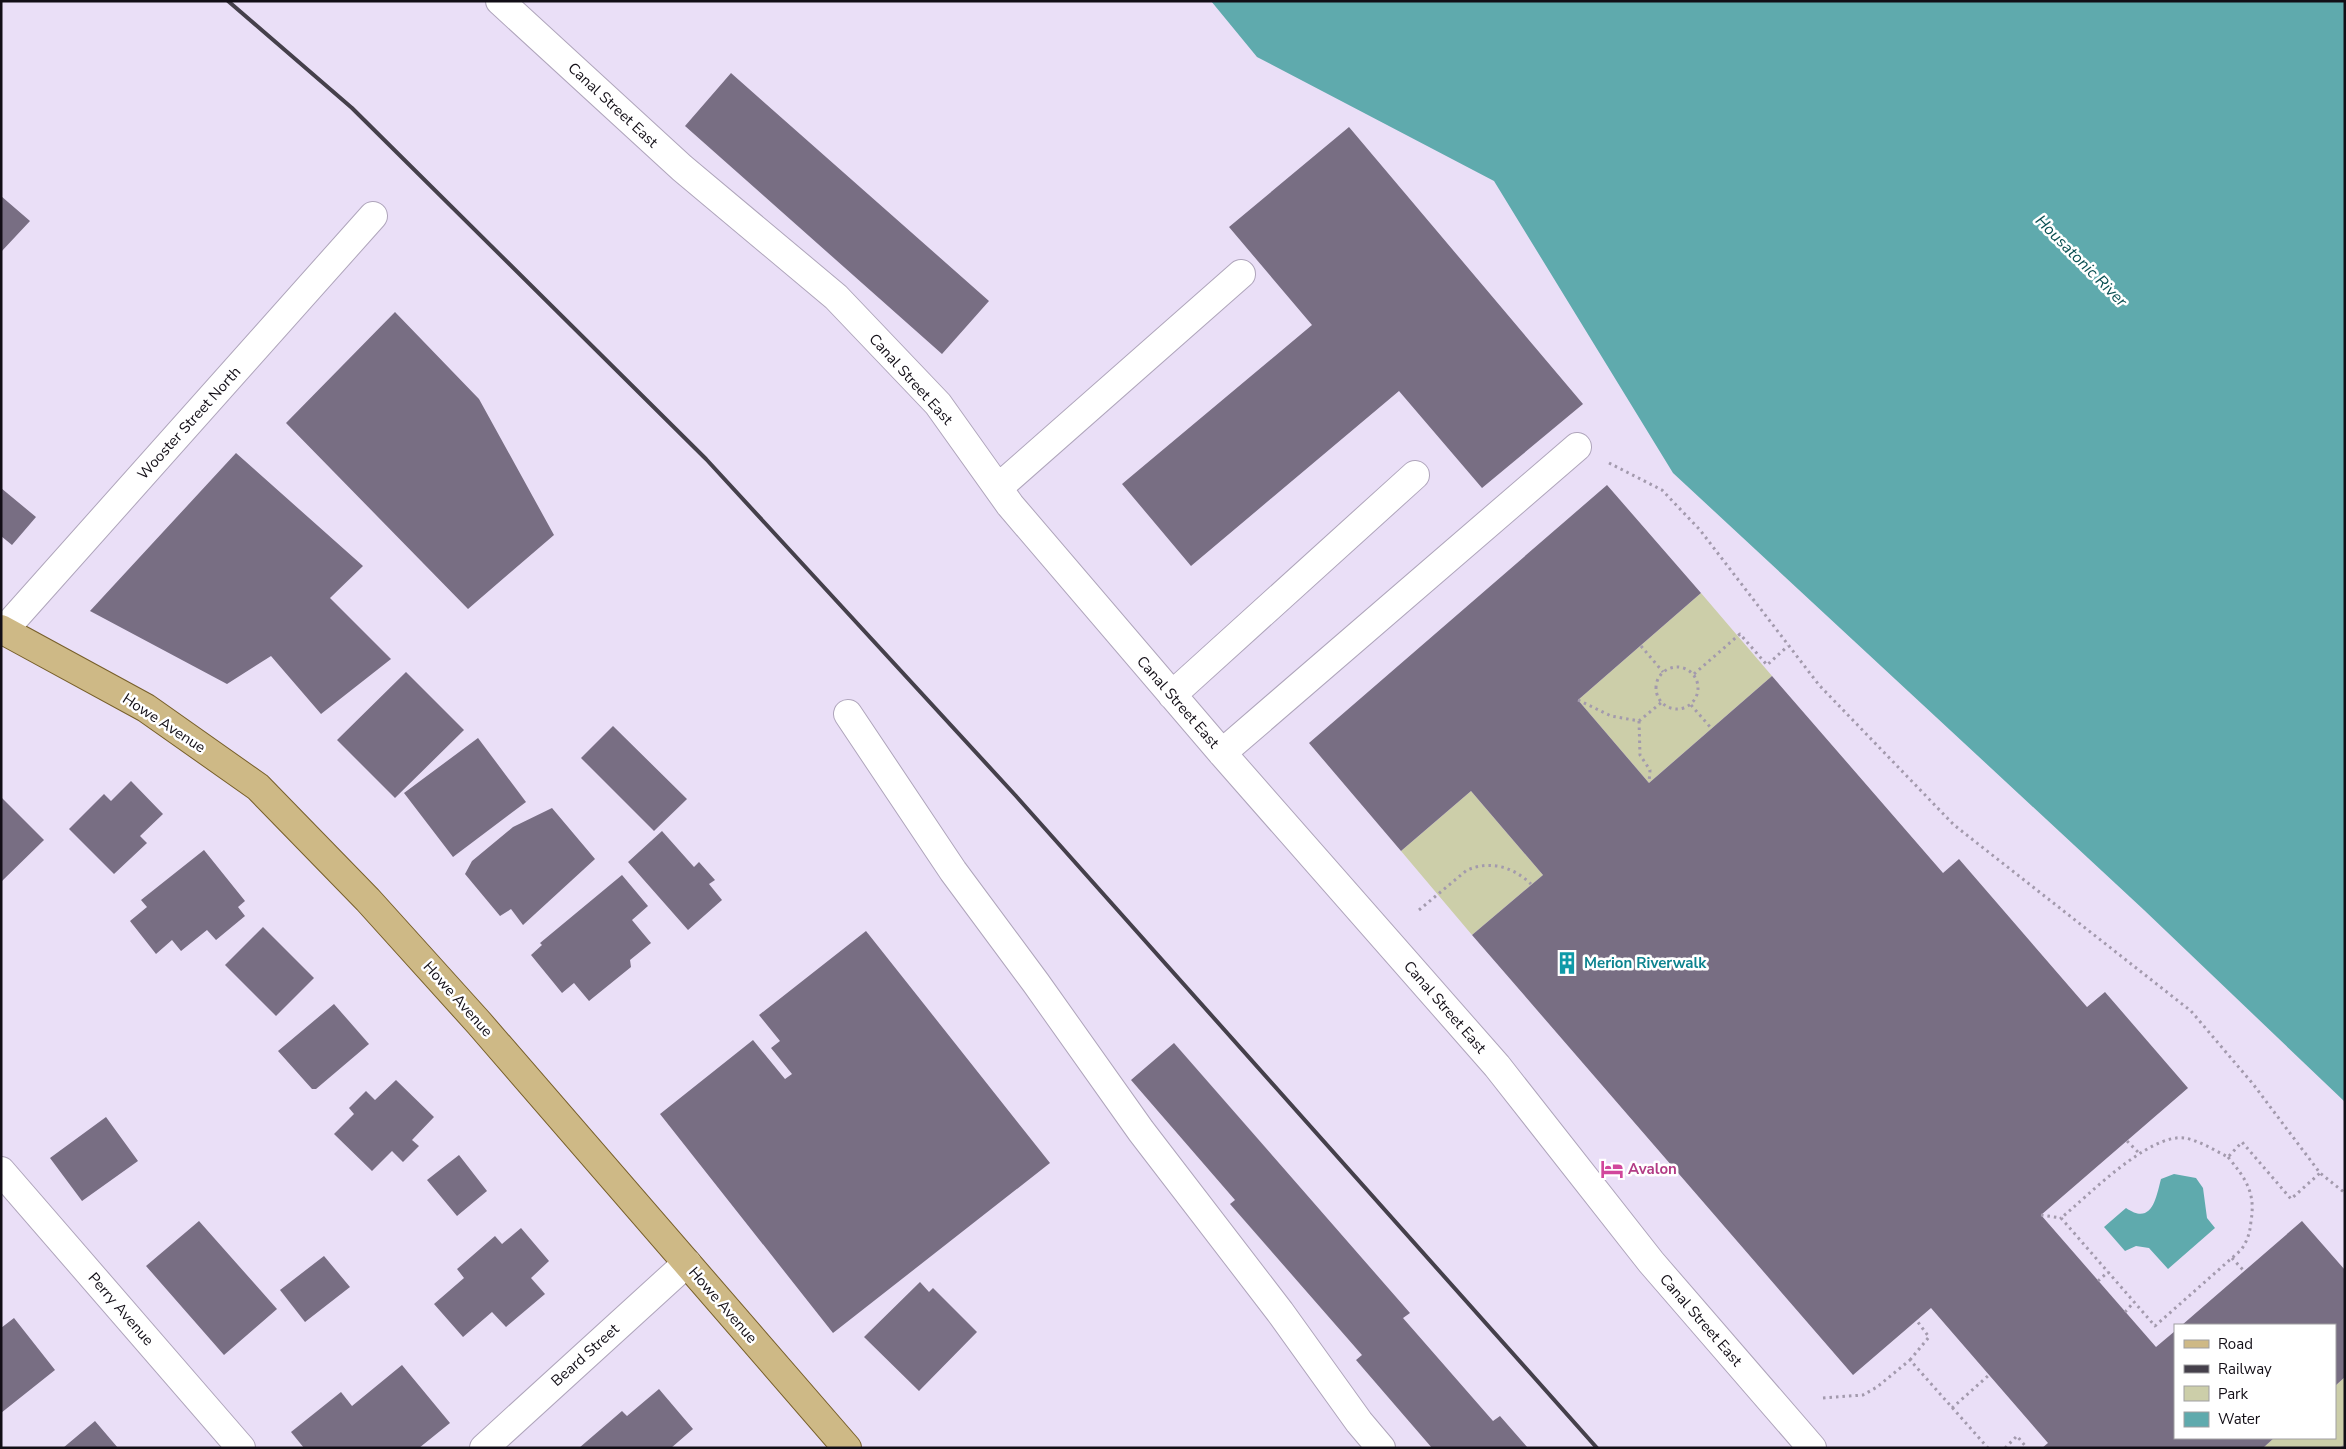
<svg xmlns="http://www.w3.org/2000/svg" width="2346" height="1449" viewBox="0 0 2346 1449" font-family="'Nunito Sans',sans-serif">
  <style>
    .green { fill: #cccea9 }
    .water { fill: #5faaad }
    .building { fill: #786e83 }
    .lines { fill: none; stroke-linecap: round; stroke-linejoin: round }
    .minor-casing { stroke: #afa5bb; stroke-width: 30 }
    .major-casing { stroke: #775f2a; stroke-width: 30 }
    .path { stroke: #a39aad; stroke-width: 3; stroke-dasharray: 2.5 4; stroke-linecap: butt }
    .minor { stroke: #fff; stroke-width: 28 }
    .major { stroke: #ceb986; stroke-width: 28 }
    .rail { stroke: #45404b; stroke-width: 4 }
    .labels { text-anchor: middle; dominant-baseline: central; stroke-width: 5; stroke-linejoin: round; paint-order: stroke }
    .street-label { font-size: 15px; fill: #120e16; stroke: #fff }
    .culture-label { font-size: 15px; font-weight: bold; fill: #0d838f; stroke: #fff; text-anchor: start }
    .hotel-label { font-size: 15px; font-weight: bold; fill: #b23c85; stroke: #fff; text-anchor: start }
    .water-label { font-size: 16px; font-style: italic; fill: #0b5053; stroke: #fff }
  </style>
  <rect width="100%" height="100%" fill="#eadff7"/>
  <path class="green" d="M1701,593L1772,676L1649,783L1578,700Z
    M1471,791L1543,875L1472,935L1401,851Z
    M2345,1377V1448H2263L2274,1438H2335V1386Z"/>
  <path class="water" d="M1211,1H2345V1102L2144,910L1673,473L1494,181L1257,57Z
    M2174,1174L2196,1178L2203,1188L2207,1218L2215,1228L2168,1269L2149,1248L2136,1246L2125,1251L2104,1227L2126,1208C2152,1226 2156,1198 2161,1179Z"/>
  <path class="building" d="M731,73L989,301L942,354L685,126Z
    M1349,127L1583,404L1482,488L1399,391L1191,566L1122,484L1312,325L1229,227Z
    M1,196L30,221L1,252Z
    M395,312L479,399L554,535L468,609L286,423Z
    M236,453L363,566L330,598L391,659L321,714L271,656L227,684L90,611Z
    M1607,485L1701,593L1578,700L1649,783L1772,676L1943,873L1959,859L2087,1007L2105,992L2188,1088L2041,1215L2156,1347L2175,1331V1438H2274L2263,1448H2042L2048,1443L1931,1308L1853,1375L1472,935L1543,875L1471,791L1401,851L1309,743Z
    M1,488L36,517L12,545L1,536Z
    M406,672L464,730L395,798L337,740Z
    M613,726L687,799L654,831L581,758Z
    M478,738L526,802L453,857L404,793Z
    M131,781L163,814L140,836L147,843L114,874L69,829L104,794L111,801Z
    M1,797L44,840L1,882Z
    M552,808L595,859L523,925L511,909L500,916L465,874L472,861L513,827Z
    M662,831L694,867L699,862L715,880L709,884L722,900L688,930L628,862Z
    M204,850L245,901L238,907L245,916L216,940L207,930L181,951L172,940L156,954L130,921L147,907L141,900Z
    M622,875L648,906L632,920L651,943L630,960L631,967L589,1001L574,983L562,993L531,955L542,945L540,943Z
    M263,927L314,978L276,1016L225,965Z
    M866,931L1050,1163L833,1333L660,1114L753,1040L785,1079L792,1074L771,1048L780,1041L759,1015Z
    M334,1004L369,1044L316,1089H312L278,1051Z
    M1174,1043L1410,1313L1403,1318L1493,1421L1500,1416L1528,1448H1432L1356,1360L1362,1355L1230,1204L1235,1200L1131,1080Z
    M396,1080L434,1117L412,1140L419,1146L403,1162L392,1151L372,1171L334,1134L354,1114L349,1108L366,1091L375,1100Z
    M106,1117L138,1161L82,1201L50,1158Z
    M459,1155L487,1191L457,1216L427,1180Z
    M199,1221L277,1309L224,1355L146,1266Z
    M2302,1221L2345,1270V1377L2335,1386V1325H2182Z
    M521,1228L549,1261L531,1278L545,1294L506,1327L492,1312L463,1337L434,1304L464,1278L457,1269L495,1236L502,1244Z
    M324,1256L350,1287L305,1322L280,1290Z
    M920,1282L929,1292L933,1288L977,1332L919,1391L864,1337Z
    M14,1318L55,1370L1,1413V1328Z
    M402,1365L450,1423L419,1448H304L291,1432L341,1392L352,1406Z
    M659,1389L693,1429L671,1448H579L622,1411L627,1416Z
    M95,1421L118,1448H63Z"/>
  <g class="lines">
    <defs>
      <path id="minor" d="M500,1L682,168L836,297L938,404L1010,505L1222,753L1497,1066L1651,1262L1812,1448
        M998,488L1241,274
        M4,630L373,216
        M1172,695L1415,475
        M848,714L953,871L1036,983L1141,1131L1280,1312L1359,1422L1381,1448
        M1222,753L1577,447
        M1,1171L241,1448
        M484,1448L687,1263"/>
      <path id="major" d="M1,629L146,708L258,787L368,900L479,1023L847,1448"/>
    </defs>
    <use href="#minor" class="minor-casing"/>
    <use href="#major" class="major-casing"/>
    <path class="path" d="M1609,463L1662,490L1700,530L1819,685L1954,825L2191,1011L2253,1084L2320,1173L2345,1193
      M1641,646L1663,672
      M1656 688a21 21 0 1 1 42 0a21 21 0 1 1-42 0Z
      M1694,674L1740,634L1767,665L1788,646
      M1578,700L1611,716L1639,721L1662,702
      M1691,705L1711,728
      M1639,721L1640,755L1650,770L1649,783
      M1419,910L1467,870C1491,860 1513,867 1531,884
      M2127,1141L2139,1153
      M2228,1157C2245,1178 2256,1192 2251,1221C2250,1232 2248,1240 2241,1250L2155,1326L2061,1218C2089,1195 2149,1133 2185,1138C2200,1141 2214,1150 2228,1157L2242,1142L2291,1199L2320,1173
      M2041,1215L2061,1218
      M2232,1258L2244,1271
      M2098,1281L2108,1272
      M2125,1312L2134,1302
      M1910,1360L1929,1337L1917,1321
      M1823,1398L1863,1395L1877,1387L1910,1360L1988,1448
      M1952,1408L1989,1375
      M2005,1448L2017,1436L2027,1448
      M2342,1448L2345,1445"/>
    <use href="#minor" class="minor"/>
    <use href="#major" class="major"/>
    <path class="rail" d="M228,1L352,108L706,459L1016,796L1597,1448"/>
  </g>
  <defs>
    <symbol id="building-bare" viewBox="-9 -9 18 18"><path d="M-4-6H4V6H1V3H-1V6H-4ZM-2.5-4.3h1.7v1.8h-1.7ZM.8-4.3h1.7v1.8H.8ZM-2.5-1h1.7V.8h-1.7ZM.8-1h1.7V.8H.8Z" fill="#0f9aa8" stroke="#fff" stroke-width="2.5" paint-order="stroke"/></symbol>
    <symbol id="hotel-bare" viewBox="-9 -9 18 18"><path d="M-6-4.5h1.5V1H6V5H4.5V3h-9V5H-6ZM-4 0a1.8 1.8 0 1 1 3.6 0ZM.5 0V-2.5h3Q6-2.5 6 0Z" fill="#d1479c" stroke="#fff" stroke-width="2.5" paint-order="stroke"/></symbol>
  </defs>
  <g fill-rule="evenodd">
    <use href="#building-bare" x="1551" y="947" width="32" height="32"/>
    <use href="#hotel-bare" x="1596" y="1153" width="32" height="32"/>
  </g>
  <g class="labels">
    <g class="street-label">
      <text transform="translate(613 105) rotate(43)">Canal Street East</text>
      <text transform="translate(911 379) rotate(48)">Canal Street East</text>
      <text transform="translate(189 423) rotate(-48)">Wooster Street North</text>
      <text transform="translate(1178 702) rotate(49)">Canal Street East</text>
      <text transform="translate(164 723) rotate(33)">Howe Avenue</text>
      <text transform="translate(458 999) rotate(48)">Howe Avenue</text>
      <text transform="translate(1445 1007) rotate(49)">Canal Street East</text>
      <text transform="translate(723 1305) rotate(49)">Howe Avenue</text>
      <text transform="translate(121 1309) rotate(49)">Perry Avenue</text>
      <text transform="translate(1701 1320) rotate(49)">Canal Street East</text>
      <text transform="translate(585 1355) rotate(-42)">Beard Street</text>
    </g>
    <g class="culture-label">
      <text x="1584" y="963">Merion Riverwalk</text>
    </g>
    <g class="hotel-label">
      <text x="1628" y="1169">Avalon</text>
    </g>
    <g class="water-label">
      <text transform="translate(2081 261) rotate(45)">Housatonic River</text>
    </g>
  </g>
  <rect width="2346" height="1449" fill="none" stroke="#120e16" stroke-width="5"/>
  <rect x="2174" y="1324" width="162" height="115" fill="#ffffff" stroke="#a09fa2"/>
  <rect x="2184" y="1340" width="25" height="8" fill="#ceb986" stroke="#a09fa2"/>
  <text x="2218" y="1349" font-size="15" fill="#120e16">Road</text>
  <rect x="2184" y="1365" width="25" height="8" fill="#45404b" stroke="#a09fa2"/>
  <text x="2218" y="1374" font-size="15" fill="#120e16">Railway</text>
  <rect x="2184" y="1386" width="25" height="15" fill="#cccea9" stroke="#a09fa2"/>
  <text x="2218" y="1399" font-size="15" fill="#120e16">Park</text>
  <rect x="2184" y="1412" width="25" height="15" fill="#5faaad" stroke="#a09fa2"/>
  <text x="2218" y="1424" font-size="15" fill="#120e16">Water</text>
</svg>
